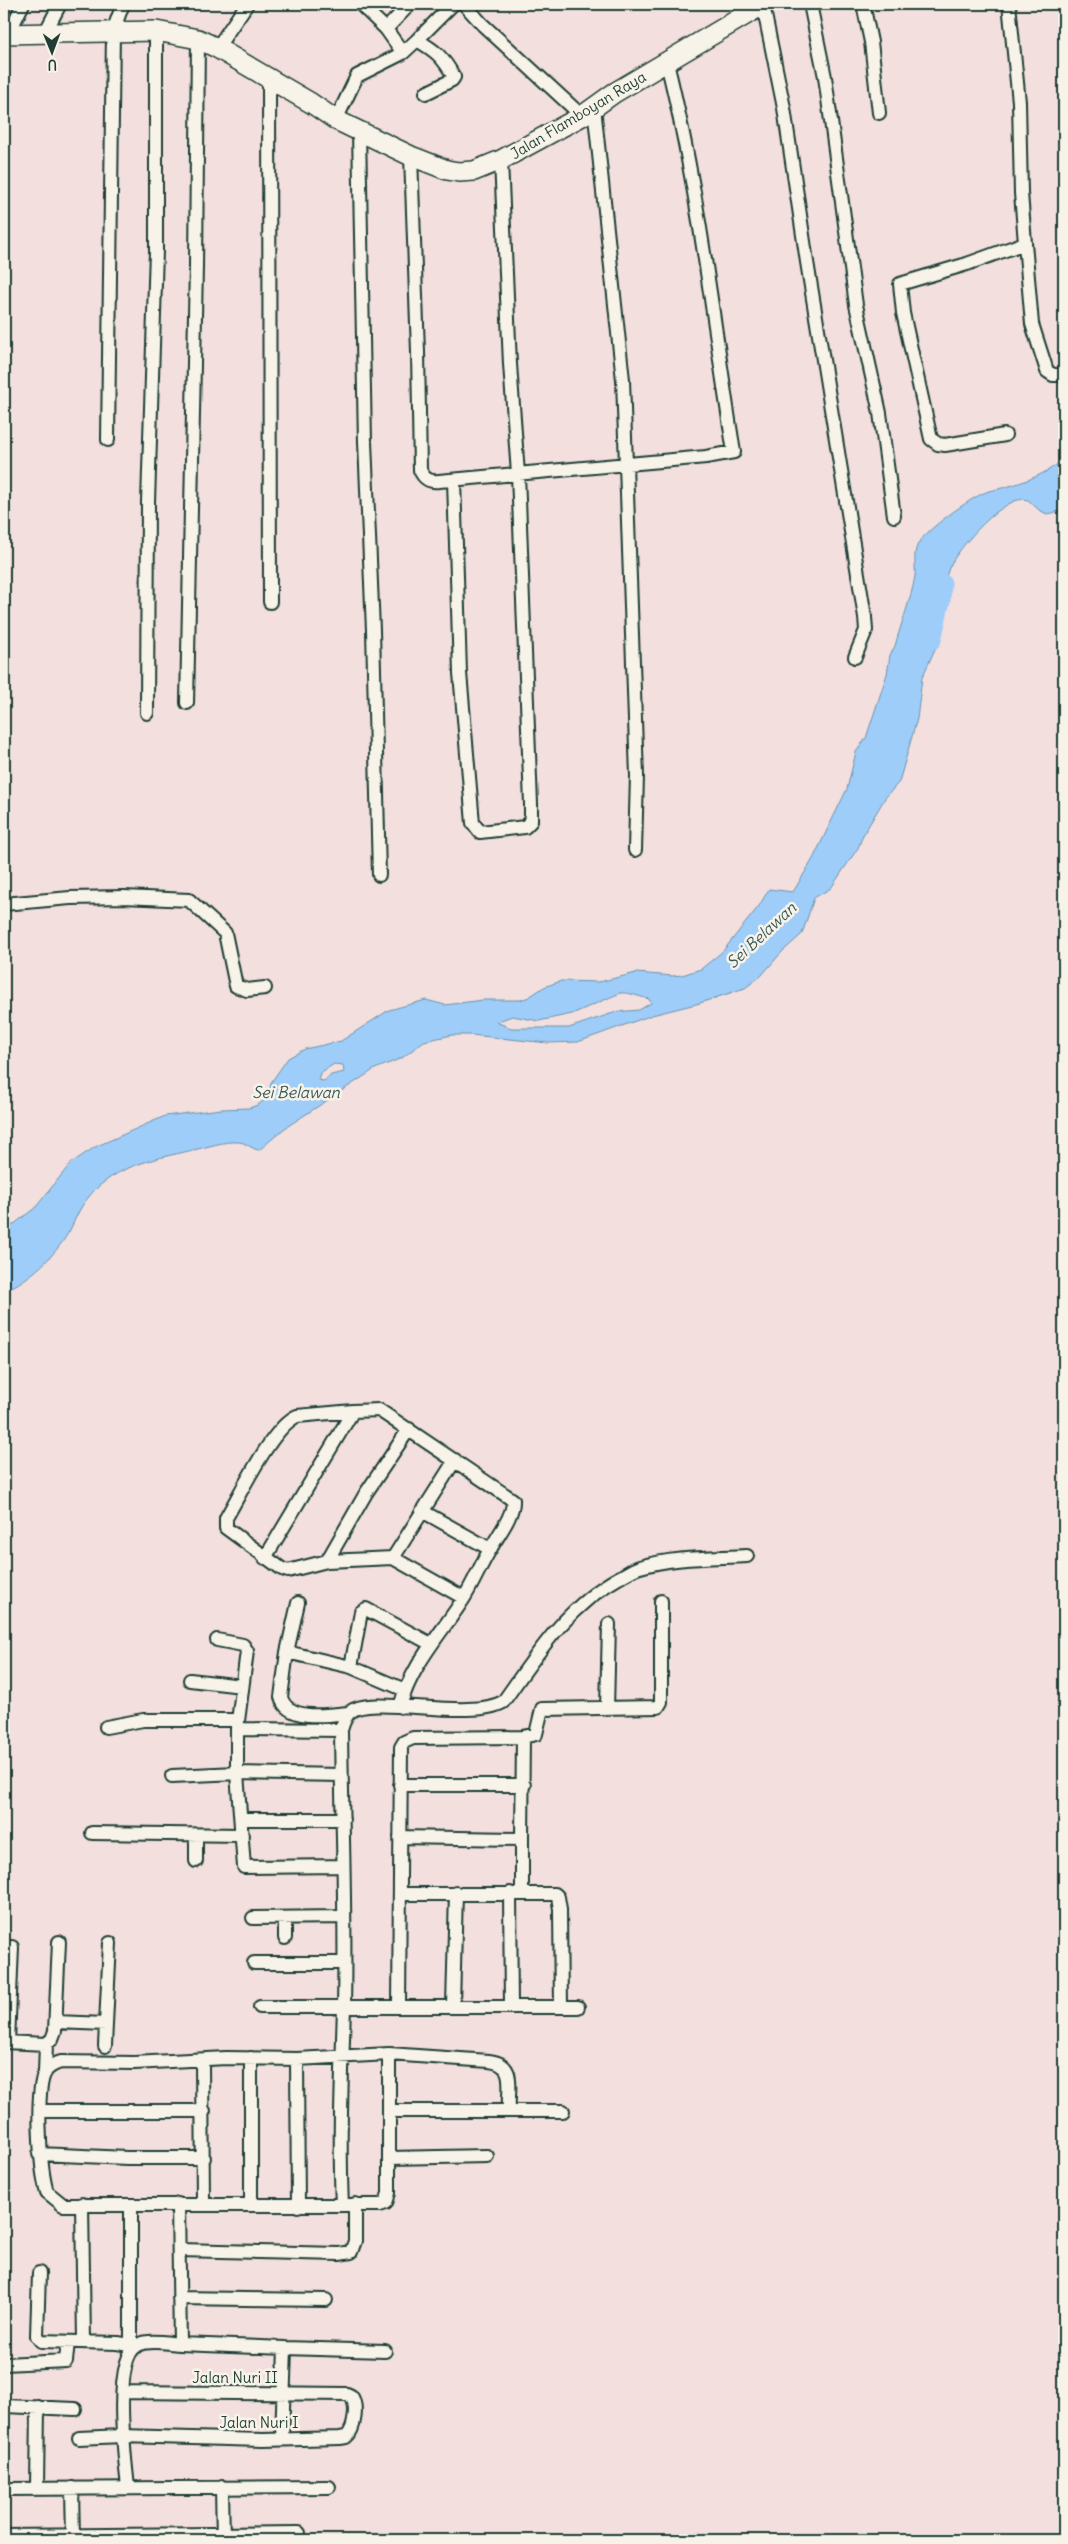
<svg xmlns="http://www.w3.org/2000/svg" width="1068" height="2544" viewBox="0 0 1068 2544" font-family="Delius,sans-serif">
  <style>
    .water { fill: #9ecdf9; stroke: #6b93aa; fill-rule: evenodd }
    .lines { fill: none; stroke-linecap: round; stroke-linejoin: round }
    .river { stroke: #9ecdf9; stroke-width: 19 }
    .street-casing { stroke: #1f3d34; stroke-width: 16 }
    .primary-casing { stroke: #1f3d34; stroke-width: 22 }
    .street { stroke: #f7f3e8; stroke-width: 12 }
    .primary { stroke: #f7f3e8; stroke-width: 19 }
    .labels { text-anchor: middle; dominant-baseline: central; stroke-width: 5; stroke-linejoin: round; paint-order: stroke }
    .street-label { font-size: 15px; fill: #1f3d34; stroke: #f7f3e8 }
    .water-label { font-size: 16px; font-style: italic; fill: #385a5b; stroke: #f7f3e8 }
  </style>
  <rect width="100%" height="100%" fill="#f3dfde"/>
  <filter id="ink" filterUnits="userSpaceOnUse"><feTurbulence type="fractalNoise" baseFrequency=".02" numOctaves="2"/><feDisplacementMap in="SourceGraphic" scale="10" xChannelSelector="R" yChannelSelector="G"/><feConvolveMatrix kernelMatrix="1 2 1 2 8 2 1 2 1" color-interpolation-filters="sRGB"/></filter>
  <g filter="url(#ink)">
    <path class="water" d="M1064,458V511L1047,514L1039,510L1028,500C1006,492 957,549 949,568C942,585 946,597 937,612L939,621V640L922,678L917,719L899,782L885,798L863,835L858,848L831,888L814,898L802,934L781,953L761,976L745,988L700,1003L652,1015L578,1042L548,1043L471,1035H452L424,1041L402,1058L375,1069L285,1128L259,1150C251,1149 246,1142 238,1142C222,1141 209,1147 193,1150C151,1160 108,1166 82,1206C77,1214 74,1222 70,1230C55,1256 31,1279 4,1291V1232L36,1207L71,1163L95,1147L165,1116L221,1109L249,1108L258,1105L266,1099L272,1081L288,1058L305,1049L341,1041L389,1010L426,1000L445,1005L483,1000H520L529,997L544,987L561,981L599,982L636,973L673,976L682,975L701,969L723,951L759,906L769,889L793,892L813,859L847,789L856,752L866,738L887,674L890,655L895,646C901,623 911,600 915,576C916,567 913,555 917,546C922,532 974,495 989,491C1013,486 1047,476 1064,458ZM620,993C630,992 639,997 649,999L651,1003L639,1010L616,1012L569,1028H511L496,1022L512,1016L539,1021L572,1014ZM334,1064L343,1065L344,1072L331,1075L324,1081L318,1080L320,1073Z"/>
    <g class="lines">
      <path class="river" d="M932,640L941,600L942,583"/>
      <defs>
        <path id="street" d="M360,4L386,29
          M464,4L483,25L582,116
          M810,4L825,77L856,305L880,413L894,516
          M863,4L871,42L879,113
          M763,5L784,108L807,262L865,617L866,630L855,657
          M9,33L23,4
          M45,33L60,4
          M417,40L453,4
          M217,48L247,4
          M403,53L417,40C436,51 443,57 454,77L452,80L426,93
          M269,79L270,602
          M594,107L623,380L637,776L635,850
          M336,120L357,76L403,53L386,29L410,4
          M359,131L365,442L373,630L379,875
          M411,156L418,352L420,470C424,479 429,482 439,481L706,457L734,452C713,322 699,191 667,63
          M1025,243L1032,324L1047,371L1053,375H1064
          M1005,435L945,445L938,444L931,439L903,313L900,284L967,264L1025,243L1021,193L1019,102L1009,4
          M108,440L113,31L123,4
          M454,480L460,673L473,823L480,832L525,827L531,821V804L518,474L510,364L501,160
          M187,703L196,267L198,39
          M147,713L148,502L156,251V31
          M4,904L70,898L124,897L189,900L225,933L236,986L247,990L265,988
          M353,1411L297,1416C272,1427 241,1493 226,1518V1528L282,1569L288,1571L327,1561L393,1558L464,1598
          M422,1511L490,1549
          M265,1558L353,1411L379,1410L513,1500C514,1515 498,1535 491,1548C481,1564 474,1582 464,1598C441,1634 411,1665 400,1707
          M393,1558L455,1460
          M327,1561L366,1493L409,1429
          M217,1640L243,1645L247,1651L237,1729V1773L244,1867L343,1866
          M287,1652L298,1603
          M351,1667L361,1612L366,1609L431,1644
          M190,1680L242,1686
          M607,1709L609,1624
          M348,1713C329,1715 287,1722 281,1697L287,1652L351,1667L405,1690
          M106,1727L143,1720H238
          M237,1729L341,1730
          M523,1737L536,1734L542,1709L658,1707L661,1702V1601
          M172,1776L237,1773L341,1775
          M400,1785H524
          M242,1819H343
          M92,1833L242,1835
          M400,1837L522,1839V1893
          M196,1861V1836
          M510,1893L511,2006
          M401,1894H555L558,1897L560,1909L561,2007
          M253,1918L343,1917
          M285,1918V1938
          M254,1963H344
          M453,2005L456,1893
          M260,2007H578
          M399,2007L401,1747L404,1742L413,1738L523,1737L522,1839
          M56,2022L106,2024L105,2046
          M106,2024L110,1943
          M4,2042L46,2044L45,2073
          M8,2042L12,1947
          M46,2044L52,2039L55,2031L59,1942
          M389,2054V2193L386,2203L380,2205H63L47,2192C40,2170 35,2091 45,2072C49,2066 54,2064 61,2062L134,2063L226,2058L297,2059L389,2054L489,2061C518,2064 507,2089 509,2111
          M251,2058V2205
          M297,2059L298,2206
          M202,2060L203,2203
          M40,2111H204
          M389,2111H563
          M39,2154L127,2158H204
          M389,2158L487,2156
          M82,2204L84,2341
          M342,2205C339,2139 342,2074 344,2007C346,1915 342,1822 341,1730C343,1724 345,1716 350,1712C370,1694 470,1721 503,1702C537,1654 567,1606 620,1577C626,1574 633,1569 640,1567C673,1557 712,1558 747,1556
          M131,2206V2345
          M179,2250L339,2254L351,2252L355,2241V2204
          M39,2273L37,2336L41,2341L118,2343L136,2346
          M179,2298L326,2300
          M180,2344L285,2348L282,2439
          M285,2348L385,2351
          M4,2364L66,2361L68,2342
          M4,2406L75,2409
          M79,2438L122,2436L263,2440L340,2438L346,2437C355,2430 358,2405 351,2396L347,2394L123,2392
          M128,2487C125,2460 112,2359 138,2345C148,2339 168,2343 180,2344L178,2204
          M222,2487L223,2540
          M37,2488L38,2407
          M72,2488L73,2540
          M4,2489L329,2487
          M4,2536L299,2533"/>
        <path id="primary" d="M4,34L156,31L198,39L217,48L311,103L336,120L411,156L447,170L459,172L474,171L501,160L582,116L614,93L764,4"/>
      </defs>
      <use href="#street" class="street-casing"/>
      <use href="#primary" class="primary-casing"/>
      <use href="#street" class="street"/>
      <use href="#primary" class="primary"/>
    </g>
  </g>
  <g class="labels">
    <g class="street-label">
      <text transform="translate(578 115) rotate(-31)">Jalan Flamboyan Raya</text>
      <text x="235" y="2377">Jalan Nuri II</text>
      <text x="259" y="2422">Jalan Nuri I</text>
    </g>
    <g class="water-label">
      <text transform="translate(761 935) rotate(-43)">Sei Belawan</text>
      <text x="296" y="1092">Sei Belawan</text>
    </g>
  </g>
  <rect width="1068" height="2544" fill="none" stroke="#f7f3e8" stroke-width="20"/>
  <rect x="10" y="10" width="1048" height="2524" fill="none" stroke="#1f3d34" stroke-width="2" filter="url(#ink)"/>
  <g transform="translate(52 52) rotate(179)" stroke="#f7f3e8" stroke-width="4" paint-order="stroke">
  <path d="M0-4L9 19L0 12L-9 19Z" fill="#1f3d34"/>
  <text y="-8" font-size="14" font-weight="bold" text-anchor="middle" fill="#1f3d34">U</text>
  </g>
</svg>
